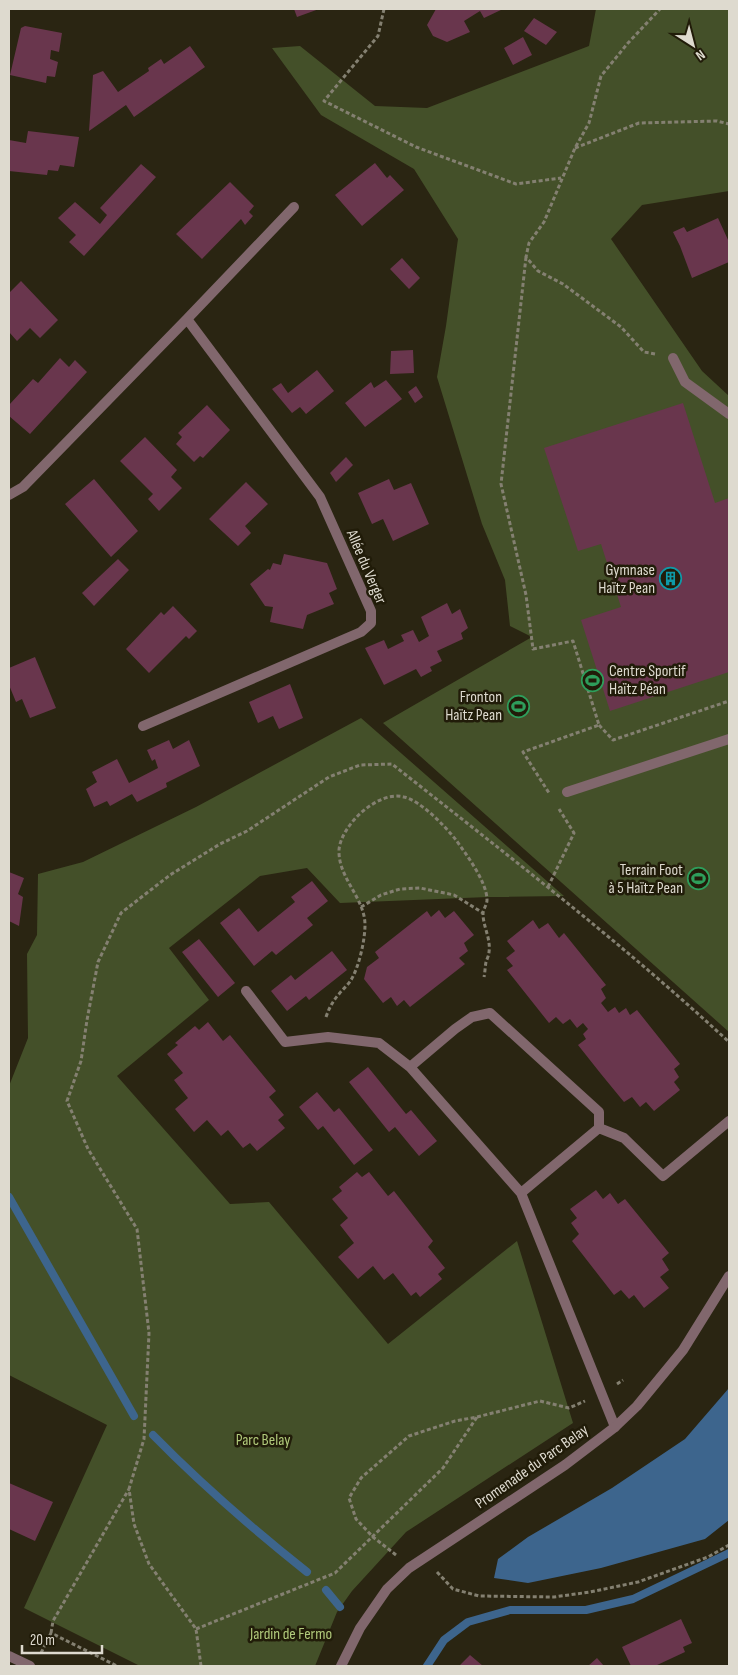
<svg xmlns="http://www.w3.org/2000/svg" width="738" height="1675" viewBox="0 0 738 1675" font-family="'Sofia Sans Condensed',sans-serif">
  <style>
    .green { fill: #445029 }
    .water { fill: #3d658d }
    .lines { fill: none; stroke-linecap: round; stroke-linejoin: round }
    .stream { stroke: #3d658d; stroke-width: 8 }
    .building { fill: #69364d }
    .path { stroke: #848071; stroke-width: 3; stroke-dasharray: 4 2.5; stroke-linecap: butt }
    .service { stroke: #81676d; stroke-width: 10 }
    .minor { stroke: #81676d; stroke-width: 10 }
    .labels { text-anchor: middle; dominant-baseline: central; stroke-width: 5; stroke-linejoin: round; paint-order: stroke }
    .street-label { font-size: 16px; fill: #dedacf; stroke: #211c09 }
    .poi-label { font-size: 16px; fill: #dedacf; stroke: #211c09; text-anchor: end }
    .park-label { font-size: 16px; fill: #b1ca7b; stroke: #211c09 }
  </style>
  <rect width="100%" height="100%" fill="#2a2512"/>
  <path class="green" d="M596,9H729V191L642,205L611,239L702,371L729,396V1032L383,723L532,637L510,626L505,580L482,524L437,377L446,326L458,239L414,169L321,115L272,48L300,46L375,106L427,108L589,46Z
    M361,718L564,896L488,897L340,903L307,868L260,876L169,948L209,1000L117,1076L230,1204L269,1202L388,1344L517,1241L573,1423L406,1532L352,1591L337,1612L315,1666H140L24,1608L107,1425L9,1375V1086L28,1038L27,954L37,935L38,874L83,862L196,807Z"/>
  <path class="water" d="M729,1388V1520L705,1539L601,1568L528,1583L494,1578L498,1559L528,1537L612,1488L685,1439Z"/>
  <g class="lines">
    <path class="stream" d="M9,1197L134,1416
      M153,1435C201,1484 253,1529 307,1572
      M326,1590L340,1607
      M427,1666L444,1640L468,1622L510,1610H586L633,1599L729,1553"/>
  </g>
  <path class="building" d="M294,9H319L297,17Z
    M436,9H503L484,18L480,11L464,21L470,32L447,42L433,36L427,25Z
    M534,18L557,32L546,45L524,31Z
    M25,26L62,33L59,52L51,50L50,59L58,62L55,77L47,76L46,83L10,75L21,28Z
    M523,37L532,55L513,65L504,48Z
    M190,46L205,67L134,117L126,105L89,131L93,75L103,71L118,92L149,71L148,68L161,59L164,64Z
    M28,131L79,137L74,167L60,165L58,171L48,170L47,175L9,171V140L26,143Z
    M375,163L387,178L390,175L404,190L362,226L335,195Z
    M141,164L156,177L84,256L69,242L76,235L58,218L75,202L100,224L107,215L100,208Z
    M230,182L254,206L249,212L253,216L245,225L241,219L202,259L176,234Z
    M718,218L729,242V262L692,278L680,246L673,232L684,227L687,232Z
    M402,258L420,278L409,289L390,269Z
    M21,281L58,320L40,338L30,328L17,341L9,332V293Z
    M413,350L414,373L390,374L391,351Z
    M60,358L69,367L75,360L87,372L30,434L9,416V405L33,379L38,383Z
    M317,370L334,391L306,414L300,407L292,413L272,389L281,383L288,393Z
    M386,380L402,399L365,427L345,403L371,382L374,388Z
    M416,386L423,397L415,403L408,392Z
    M683,403L715,503L729,498V672L610,711L581,620L621,607L601,544L578,551L544,448Z
    M207,405L230,430L203,458L200,456L194,462L176,444L182,437L178,433Z
    M145,437L177,470L171,477L182,488L159,511L148,499L153,494L120,461Z
    M346,457L353,465L336,482L330,473Z
    M94,479L138,531L111,557L65,504Z
    M389,479L394,490L411,483L429,524L393,541L383,519L372,524L358,493Z
    M246,482L268,504L245,526L251,533L238,546L209,519Z
    M284,554L327,563L337,589L329,593L334,604L307,615L303,629L270,622L273,607L265,606L250,584L268,569L270,570L273,563L281,565Z
    M118,559L129,570L94,606L82,593Z
    M447,603L452,614L460,609L468,628L461,633L463,639L437,651L442,661L430,667L432,671L421,677L416,669L384,685L365,648L384,640L388,649L404,641L401,635L413,630L419,642L429,636L421,617Z
    M173,606L197,631L189,639L186,636L149,673L126,649L161,612L164,615Z
    M35,657L56,708L30,718L22,699L16,702L9,685V668Z
    M290,684L303,718L279,729L273,716L258,723L249,702Z
    M169,740L173,749L189,740L200,766L166,783L167,787L137,802L132,794L110,806L107,801L94,807L86,789L97,782L92,772L117,759L129,783L158,768L155,759L152,761L147,750Z
    M9,872L24,878L18,894L23,897L19,926L9,921Z
    M312,881L328,901L307,918L313,925L276,955L272,951L254,966L220,923L239,908L258,932L295,902L291,897Z
    M439,910L445,918L454,911L474,935L464,943L468,951L459,958L465,964L410,1007L404,1000L397,1006L391,997L383,1003L364,979L367,967L379,958L375,952L427,911L431,917Z
    M533,920L539,929L548,923L559,938L564,933L606,985L601,989L606,998L601,1003L608,1012L615,1007L619,1013L626,1008L630,1015L637,1010L680,1064L674,1069L679,1077L674,1082L680,1090L654,1111L646,1102L640,1107L632,1097L624,1102L601,1074L578,1045L586,1039L583,1034L588,1029L583,1023L577,1028L570,1019L563,1024L556,1017L549,1023L507,970L513,966L506,958L515,951L507,941Z
    M199,939L235,983L218,997L182,952Z
    M332,951L347,970L309,1000L306,996L287,1011L271,991L291,975L295,980Z
    M208,1022L223,1041L230,1035L276,1091L269,1097L284,1115L278,1120L285,1128L257,1151L250,1143L243,1148L228,1130L221,1136L207,1120L194,1132L175,1109L188,1098L174,1080L183,1073L167,1054L178,1045L175,1043L195,1026L199,1030Z
    M368,1067L406,1114L411,1110L437,1141L419,1156L395,1127L389,1132L349,1082Z
    M317,1092L334,1112L339,1108L373,1150L354,1165L323,1126L318,1130L299,1107Z
    M357,1172L362,1177L369,1172L388,1196L394,1191L433,1241L428,1247L445,1268L438,1274L442,1279L420,1297L416,1292L411,1296L393,1273L384,1280L373,1266L358,1279L338,1257L354,1243L340,1225L348,1218L332,1199L342,1191L339,1187Z
    M596,1190L603,1199L610,1193L618,1204L625,1199L669,1253L662,1259L669,1270L660,1277L669,1288L644,1308L634,1295L629,1299L621,1290L614,1295L572,1241L579,1234L571,1223L577,1218L570,1209Z
    M9,1483L53,1502L35,1541L9,1529Z
    M681,1619L692,1643L683,1647L685,1652L655,1666H631L622,1647Z
    M470,1655L483,1666H459Z
    M597,1658L604,1666H588Z"/>
  <g class="lines">
    <path class="path" d="M384,9L378,36L324,101L416,147L516,184L561,178
      M575,148L639,123L717,121L729,124
      M526,257L501,484L526,595L533,649L573,641L599,725L523,752L549,793
      M655,354L644,352L621,327L563,284L538,271L526,257L529,243L544,222L575,148L589,123L601,76L628,43L660,9
      M599,725L613,740L729,701
      M728,806H729
      M548,887L574,833L559,809
      M361,907L381,895L400,889L420,888L454,895L483,913
      M326,1017C329,1008 333,1001 339,994C343,989 348,985 351,980C359,967 365,940 365,925C365,898 338,878 339,850C341,825 378,790 404,797C421,801 445,826 456,840C466,854 487,882 487,900C487,905 483,909 483,914C483,926 491,939 489,952C489,955 487,959 486,962C485,967 485,973 484,977
      M617,1384L623,1380
      M396,1555L373,1537L356,1519L349,1498L361,1478L409,1436L455,1421L477,1417L540,1401L569,1408L585,1401
      M437,1572L453,1589L479,1596L554,1597L590,1592L638,1582L708,1557L729,1545
      M196,1629L335,1573L443,1468L477,1417
      M51,1633L53,1621L129,1489
      M41,1653L51,1633L117,1666
      M201,1666L196,1629L149,1564L134,1524L129,1489L144,1439L149,1333L137,1229L88,1149L67,1101L81,1061L87,1020L98,962L121,913L170,875L220,844L247,831L329,777L360,765L392,764C506,854 622,943 729,1042"/>
    <path class="service" d="M673,358L685,382L729,414
      M567,792L729,739
      M246,991L285,1042L328,1037L379,1043L410,1067
      M599,1128L624,1138L663,1176L729,1121
      M521,1193L410,1067L455,1029L472,1017L490,1013L599,1112V1128L521,1193L615,1427"/>
    <path class="minor" d="M187,319L294,207
      M9,495L23,487L187,319L320,497L371,611V623L361,632L143,726
      M9,1656L30,1666
      M341,1666L360,1628L387,1589L409,1568L565,1465L615,1427L637,1406L683,1350L729,1276"/>
  </g>
  <defs>
    <symbol id="building-ring" viewBox="-11 -11 22 22"><circle r="9.5" fill="#211c09" stroke="#0f9aa8" stroke-width="1.5"/><path d="M-4-6H4V6H1V3H-1V6H-4ZM-2.5-4.3h1.7v1.8h-1.7ZM.8-4.3h1.7v1.8H.8ZM-2.5-1h1.7V.8h-1.7ZM.8-1h1.7V.8H.8Z" fill="#0f9aa8"/></symbol>
    <symbol id="stadium-ring" viewBox="-11 -11 22 22"><circle r="9.5" fill="#211c09" stroke="#2e9e5b" stroke-width="1.5"/><path d="M0-5a6.5 5 0 1 0 0 10a6.5 5 0 1 0 0-10ZM-3.5-1.8h7v3.6h-7Z" fill="#2e9e5b"/></symbol>
  </defs>
  <g fill-rule="evenodd">
    <use href="#building-ring" x="658" y="566" width="25" height="25"/>
    <use href="#stadium-ring" x="580" y="668" width="25" height="25"/>
    <use href="#stadium-ring" x="506" y="694" width="25" height="25"/>
    <use href="#stadium-ring" x="686" y="866" width="25" height="25"/>
  </g>
  <g class="labels">
    <g class="street-label">
      <text transform="translate(366 567) rotate(67)">Allée du Verger</text>
      <text transform="translate(532 1467) rotate(-35)">Promenade du Parc Belay</text>
    </g>
    <g class="poi-label">
      <text x="655" y="570">Gymnase<tspan x="655" dy="18">Haïtz Pean</tspan></text>
      <text x="609" y="671" text-anchor="start">Centre Sportif<tspan x="609" dy="18">Haïtz Péan</tspan></text>
      <text x="502" y="697">Fronton<tspan x="502" dy="18">Haïtz Pean</tspan></text>
      <text x="683" y="870">Terrain Foot<tspan x="683" dy="18">à 5 Haïtz Pean</tspan></text>
    </g>
    <g class="park-label">
      <text x="263" y="1440">Parc Belay</text>
      <text x="291" y="1634">Jardin de Fermo</text>
    </g>
  </g>
  <rect width="738" height="1675" fill="none" stroke="#dedacf" stroke-width="20"/>
  <g transform="translate(693 45) rotate(144)" stroke="#211c09" stroke-width="4" paint-order="stroke">
  <path d="M0-4L9 19L0 12L-9 19Z" fill="#dedacf"/>
  <text y="-8" font-size="14" font-weight="bold" text-anchor="middle" fill="#dedacf">N</text>
  </g>
  <path d="M22 1645v8h80v-8" fill="none" stroke="#dedacf" stroke-width="2.5"/>
  <text x="30" y="1645" font-size="15" fill="#dedacf" stroke="#211c09" stroke-width="4" paint-order="stroke">20 m</text>
</svg>
